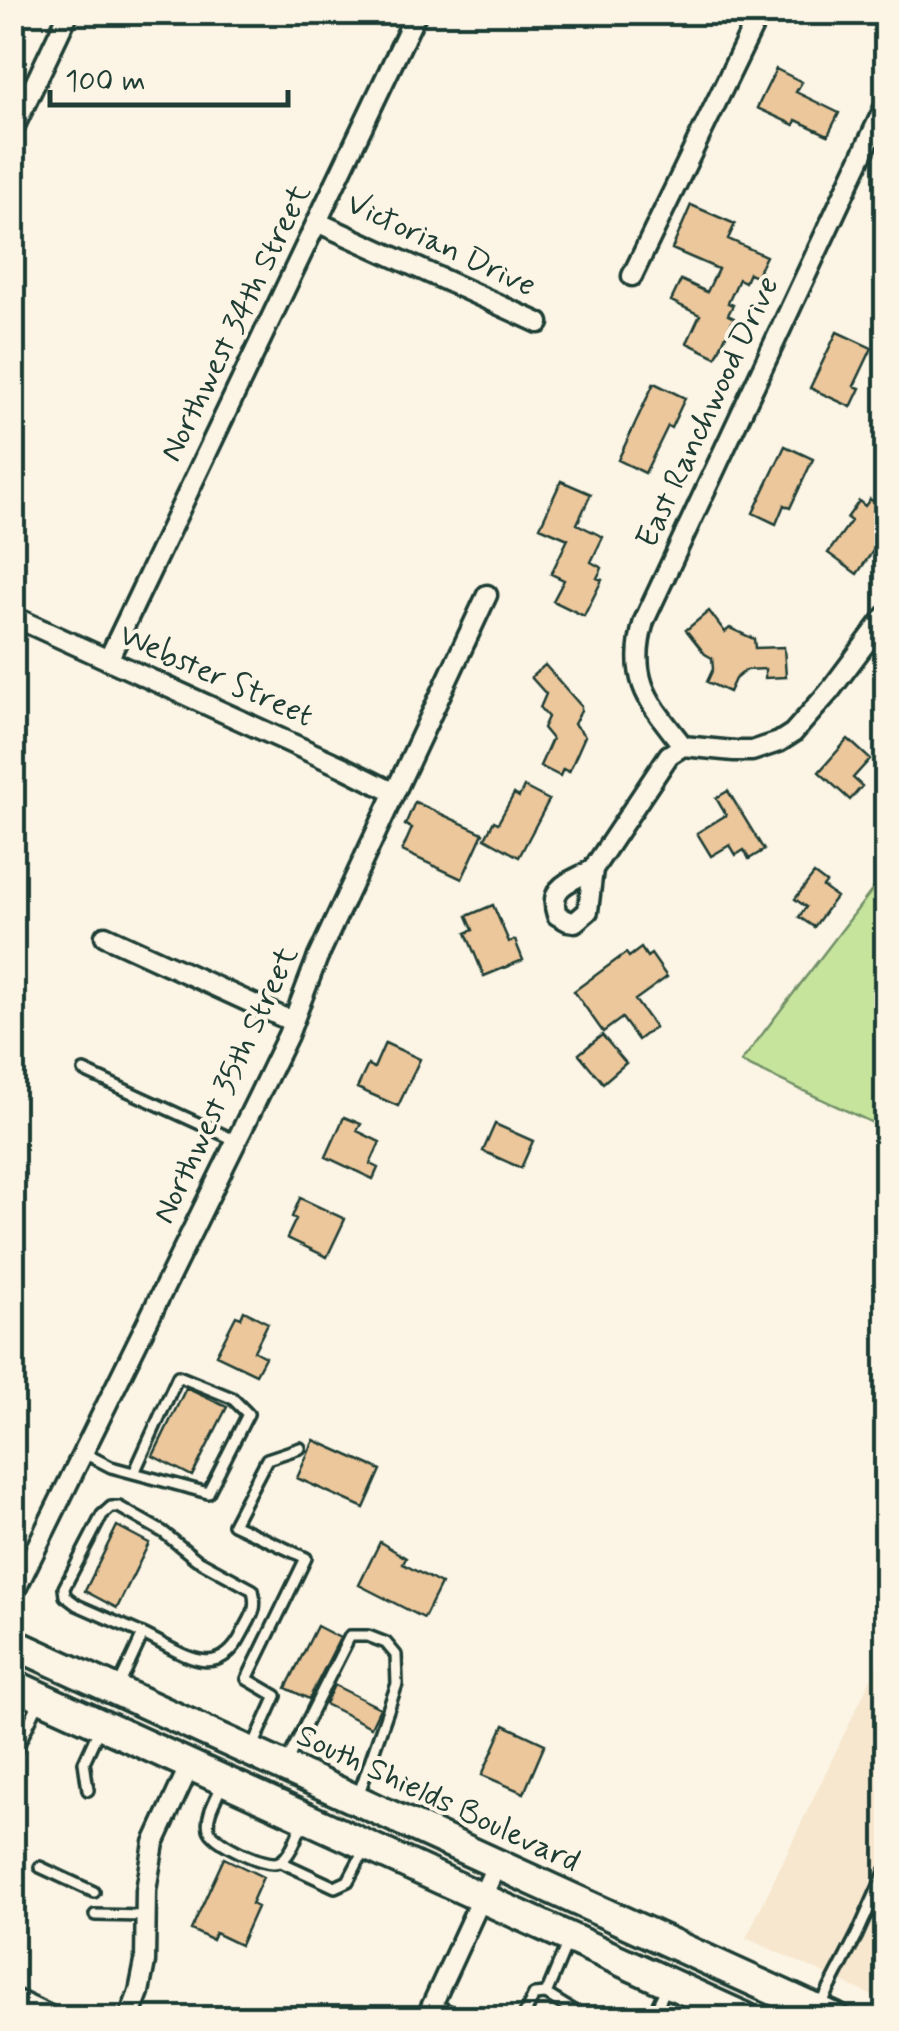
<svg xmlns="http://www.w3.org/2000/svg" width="899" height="2031" viewBox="0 0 899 2031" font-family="Mynerve,sans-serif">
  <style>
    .built { fill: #f7e7cf }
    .green { fill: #c6e49c; stroke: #729068; stroke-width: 2.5 }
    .building { fill: #ecc79c; stroke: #1f3d34; stroke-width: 2.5 }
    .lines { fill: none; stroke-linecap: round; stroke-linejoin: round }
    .service-casing { stroke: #1f3d34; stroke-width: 16 }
    .minor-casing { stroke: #1f3d34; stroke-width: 25 }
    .primary-casing { stroke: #1f3d34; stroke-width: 35 }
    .service { stroke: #fcf5e5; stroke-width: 9 }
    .minor { stroke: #fcf5e5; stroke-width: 18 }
    .primary { stroke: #fcf5e5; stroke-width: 28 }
    .labels { text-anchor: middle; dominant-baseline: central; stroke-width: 8; stroke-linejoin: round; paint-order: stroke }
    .street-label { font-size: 32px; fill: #1f3d34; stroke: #fcf5e5 }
  </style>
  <rect width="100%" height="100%" fill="#fcf5e5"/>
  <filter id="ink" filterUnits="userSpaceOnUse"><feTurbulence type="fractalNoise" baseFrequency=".01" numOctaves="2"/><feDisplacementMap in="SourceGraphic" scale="20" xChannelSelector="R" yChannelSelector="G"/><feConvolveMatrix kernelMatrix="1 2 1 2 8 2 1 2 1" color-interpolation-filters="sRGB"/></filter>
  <g filter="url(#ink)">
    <path class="built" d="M886,1647V2002L746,1938Z"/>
    <path class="green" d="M886,872V1129L741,1062Z"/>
    <path class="building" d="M776,69L802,82L796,92L839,113L828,135L796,120L794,125L757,108Z
      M691,205L735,224L728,239L766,256L756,276L749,273L745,282L739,279L728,303L733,305L728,315L734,318L716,357L687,343L700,315L671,301L681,280L707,292L718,269L672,249Z
      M837,332L872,348L854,386L860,388L851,407L810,388Z
      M654,383L685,398L671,428L668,426L645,473L618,460Z
      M785,446L813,459L790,508L784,505L776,524L753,513Z
      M561,481L591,494L577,524L603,537L591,562L602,568L597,578L602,580L584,616L553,601L564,580L551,574L568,539L540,527Z
      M870,499L886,511V532L857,574L828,553L851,521L847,518L859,501L865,506Z
      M709,611L725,632L730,628L754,639L755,648L784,647L786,677L765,678V669L746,670L735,679L729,692L707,682L713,669L712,658L705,654L686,630Z
      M545,665L581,706V711L574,724L585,736L569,772L563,769L560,776L540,766L552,739L543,728L548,717L540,708L546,694L531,677Z
      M848,739L870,759L853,778L862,786L850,800L819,772Z
      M524,787L549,800L519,857L485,838L494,821L498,823L514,794L519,797Z
      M728,791L764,850L749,859L744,850L736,855L730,845L711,856L697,833L726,815L716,798Z
      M415,802L483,833L462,879L402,851L412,828L405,825Z
      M814,874L826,883L823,887L836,897L814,927L799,917L806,907L795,899Z
      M493,905L509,942L515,940L523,960L484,976L466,933L473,930L467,916Z
      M641,948L647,957L651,954L667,977L635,1000L655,1027L638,1040L622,1018L603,1032L574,991L626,953L629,957Z
      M602,1035L626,1063L603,1083L579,1054Z
      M385,1043L420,1059L398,1106L357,1088L368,1065L374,1068Z
      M344,1117L361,1124L357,1131L380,1142L370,1164L378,1168L373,1179L326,1157Z
      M495,1124L533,1141L521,1168L483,1151Z
      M300,1198L345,1219L327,1257L287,1238L296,1219L292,1217Z
      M244,1311L268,1323L254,1351L265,1357L256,1374L216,1355L236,1316L241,1318Z
      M186,1388L227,1407L192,1476L153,1456Z
      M314,1440L381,1470L364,1508L297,1478Z
      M117,1526L149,1543L117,1608L85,1591Z
      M380,1542L406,1558L403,1564L441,1584L424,1618L359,1585Z
      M317,1626L340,1638L309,1699L286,1688Z
      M334,1685L380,1708L371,1727L325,1704Z
      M504,1725L545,1744L524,1793L482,1775Z
      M224,1858L263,1877L251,1904L257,1907L240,1945L215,1933L212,1940L191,1930Z"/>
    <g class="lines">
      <defs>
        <path id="service" d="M84,1071L237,1141
          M84,1453L111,1467L208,1493L248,1414L232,1398L178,1376L134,1473
          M118,1688L143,1634C181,1652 217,1684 242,1634C251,1616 258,1611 253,1590L196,1559L163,1532L119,1507H111L102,1515L64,1588L65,1596L77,1605L143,1634
          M252,1749L276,1696L247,1679L306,1558L233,1524L267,1459L300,1448
          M15,1752L40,1700
          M285,1765L350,1636H368L386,1643L396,1655L397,1684L358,1796
          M223,1783C218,1796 205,1815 209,1829C212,1842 267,1868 279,1862C291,1857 298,1833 303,1821
          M88,1790L84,1762L100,1727
          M281,1862L335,1887L348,1881L366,1847
          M40,1867L94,1892
          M95,1915L145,1916
          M546,1994L585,2018
          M433,2004L466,2018
          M820,2007L857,1935L886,1870
          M523,2018L534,1995L546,1994L569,1939
          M651,2018L668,1985"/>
        <path id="minor" d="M12,132L69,12
          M317,222L539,323
          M632,276L760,12
          M12,616L343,767L393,792
          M108,660L417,12
          M683,746C649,702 627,680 644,621L886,104
          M593,869C573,882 547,884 557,915L568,921L575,922L588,911L593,869L669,755L683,746L734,751H752L779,742L793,733L829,692L886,616
          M105,936L282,1017L293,1019
          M12,1597L258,1097L288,1035L317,959L487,595
          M12,1998L54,2018
          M129,2018L139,1992L145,1962L146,1890L154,1843L190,1765
          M426,2018L497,1864"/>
        <path id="primary" d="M12,1643L835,2018
          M12,1684L746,2018"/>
      </defs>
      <use href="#service" class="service-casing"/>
      <use href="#minor" class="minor-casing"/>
      <use href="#primary" class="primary-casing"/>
      <use href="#service" class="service"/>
      <use href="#minor" class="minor"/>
      <use href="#primary" class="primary"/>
    </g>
  </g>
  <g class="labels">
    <g class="street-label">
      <text transform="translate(441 245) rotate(25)">Victorian Drive</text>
      <text transform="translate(236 323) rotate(-64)">Northwest 34th Street</text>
      <text transform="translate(708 412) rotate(-65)">East Ranchwood Drive</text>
      <text transform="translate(216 676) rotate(24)">Webster Street</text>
      <text transform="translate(226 1085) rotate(-65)">Northwest 35th Street</text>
      <text transform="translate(438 1799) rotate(25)">South Shields Boulevard</text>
    </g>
  </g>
  <rect width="899" height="2031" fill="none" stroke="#fcf5e5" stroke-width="50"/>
  <rect x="25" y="25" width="849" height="1981" fill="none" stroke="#1f3d34" stroke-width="4" filter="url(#ink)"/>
  <path d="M50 90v15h238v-15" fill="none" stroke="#1f3d34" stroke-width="5"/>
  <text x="65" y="90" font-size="30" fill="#1f3d34" stroke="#fcf5e5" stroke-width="8" paint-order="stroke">100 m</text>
</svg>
